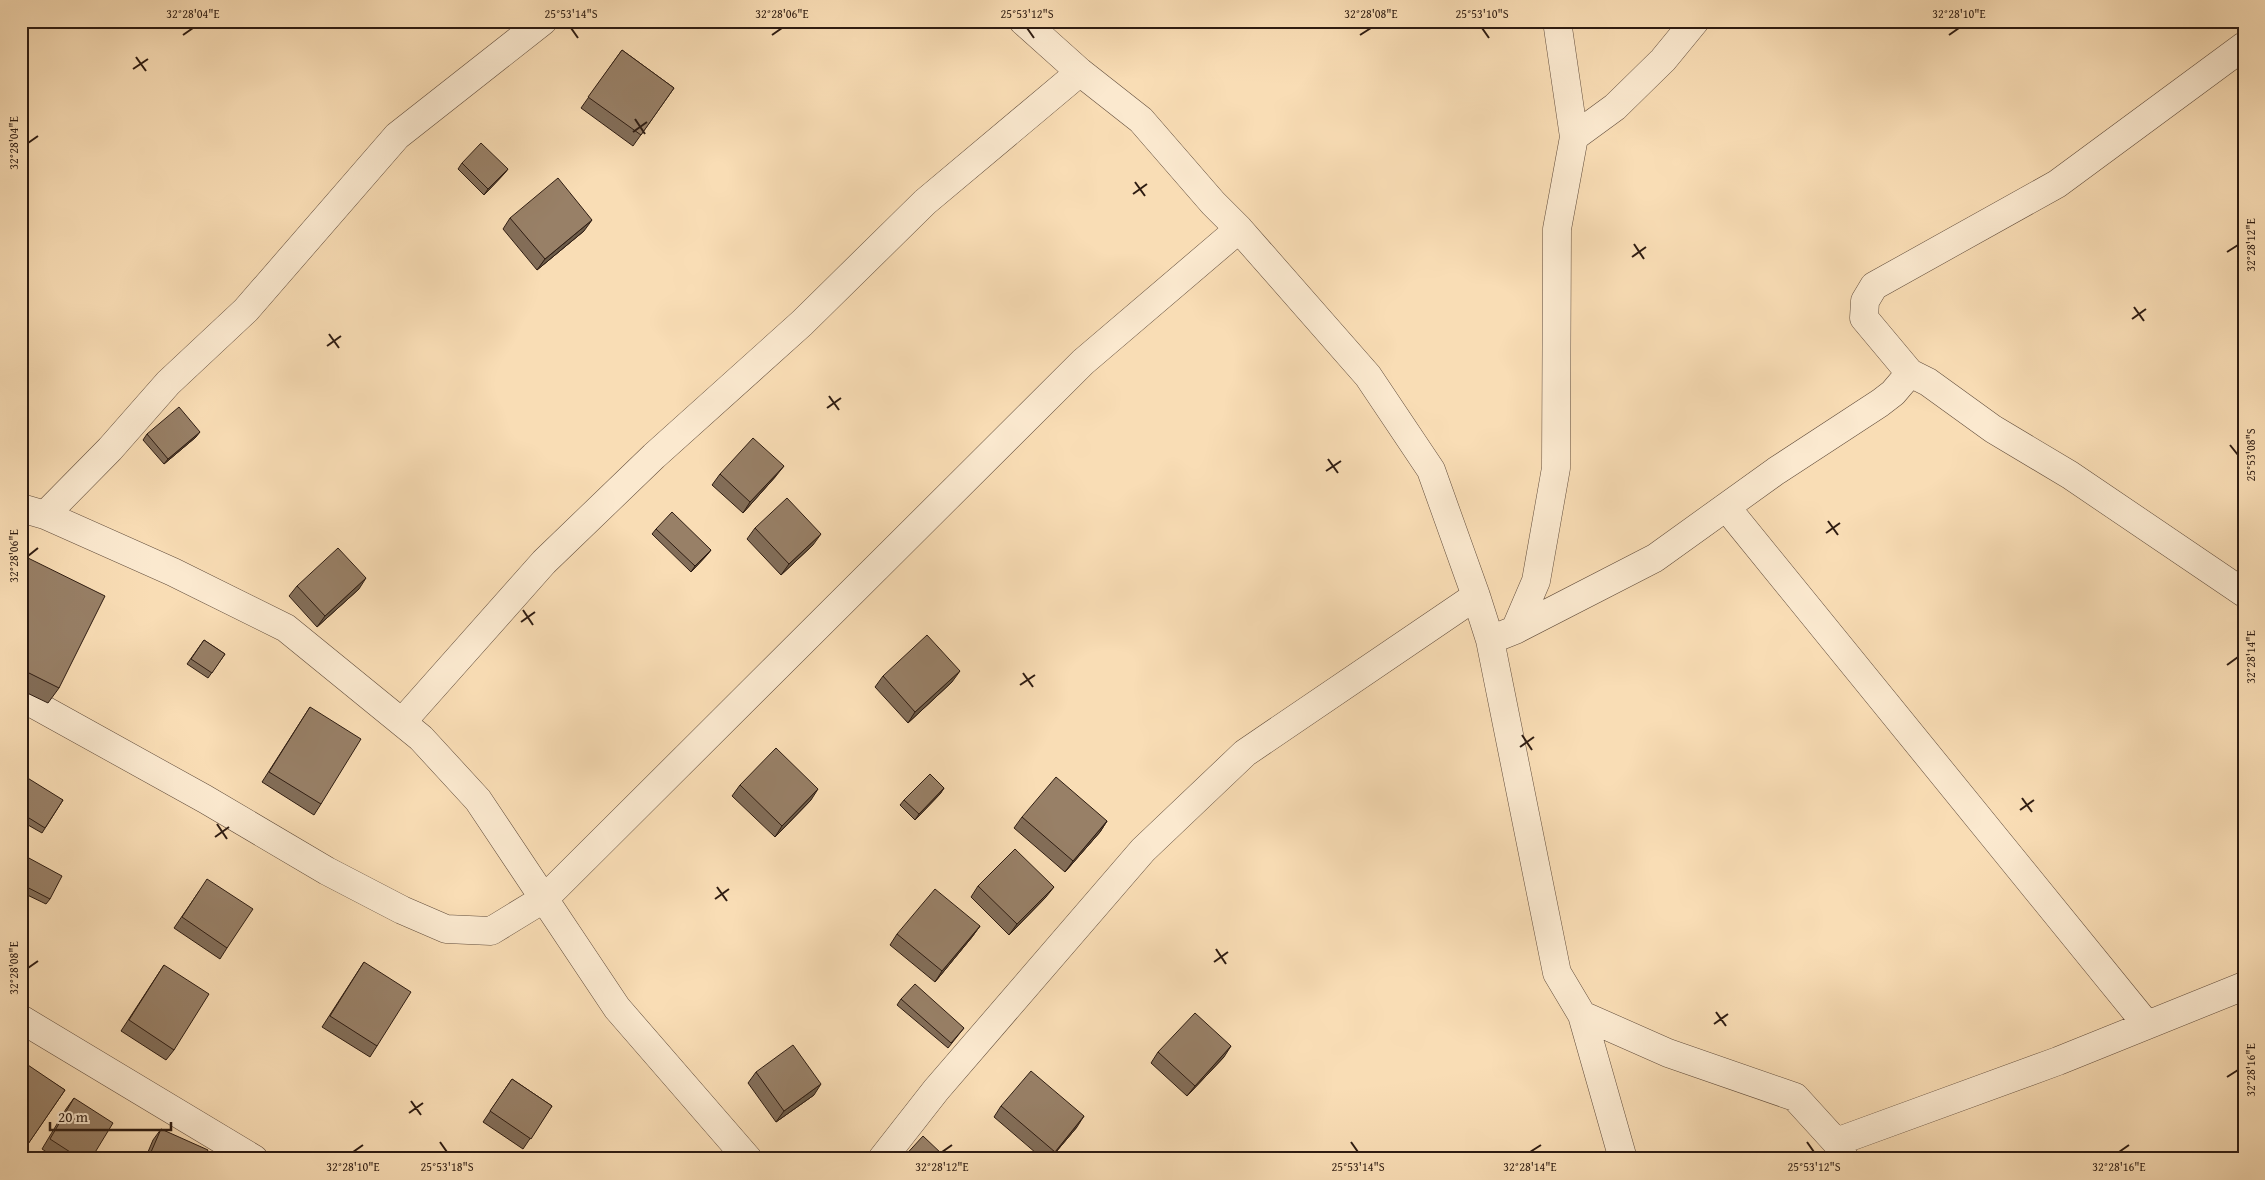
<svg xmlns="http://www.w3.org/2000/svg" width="2265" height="1180" viewBox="0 0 2265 1180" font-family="'Gentium Book Plus',serif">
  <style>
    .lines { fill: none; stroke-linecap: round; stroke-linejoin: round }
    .minor-casing { stroke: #614c3b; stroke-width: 29 }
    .minor { stroke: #fbe9cf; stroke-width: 28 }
    .wall { fill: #836e59; stroke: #2e1c12 }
    .shaded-wall { fill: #6a5a48; stroke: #2e1c12 }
    .building { fill: #988067; stroke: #2e1c12 }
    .ticks { fill: none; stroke: #2e1c12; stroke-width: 2 }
    .neatline { fill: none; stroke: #2e1c12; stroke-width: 2 }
    .ticks-label { font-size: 12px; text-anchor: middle; fill: #2e1c12 }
  </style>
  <rect width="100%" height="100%" fill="#f9ddb5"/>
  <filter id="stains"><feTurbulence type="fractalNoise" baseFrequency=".004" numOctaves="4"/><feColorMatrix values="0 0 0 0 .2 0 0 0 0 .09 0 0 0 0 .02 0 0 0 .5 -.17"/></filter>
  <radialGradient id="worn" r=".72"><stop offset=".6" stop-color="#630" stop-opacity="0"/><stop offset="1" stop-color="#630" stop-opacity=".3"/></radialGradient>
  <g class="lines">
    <defs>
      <path id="minor" d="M1557,21L1574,137
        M1239,229L1368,376L1431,470L1476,596L1490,640
        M1910,373L1928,382L1993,429L2070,475L2244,593
        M1726,507L2147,1025
        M21,508L45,515L110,449L168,383L246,310L397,136L543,21
        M45,515L173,572L286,628L421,738L478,800L617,1008L748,1159
        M1515,630L1536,581L1556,468L1557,229L1574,137L1615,107L1663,60L1695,21
        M21,697L205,799L327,871L402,910L446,929L491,931L545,898L1083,362L1239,229L1213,203L1141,120L1080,72L1023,21
        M402,722L544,562L654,456L802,323L925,202L1080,72
        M1582,1015L1623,1159
        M21,1019L254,1159
        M1836,1142L2058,1061L2244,986
        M882,1159L936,1090L1143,850L1245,753L1476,596
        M1845,1159L1836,1142L1795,1097L1668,1053L1582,1015L1557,973L1490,640L1515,630L1655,558L1776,471L1880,403L1893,393L1910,373L1864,318L1865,301L1874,286L2057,184L2244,46"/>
    </defs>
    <use href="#minor" class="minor-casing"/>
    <use href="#minor" class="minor"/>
  </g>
  <path class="wall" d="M622,50L674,88L633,146L581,108Z
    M462,163L508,169L504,174L484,195L458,169Z
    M510,218L584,231L537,270L503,229Z
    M147,434L196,437L164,464L143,440Z
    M720,474L776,476L743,513L712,485Z
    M755,528L813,545L781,575L747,539Z
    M656,529L711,550L707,555L691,572L652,534Z
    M28,558L59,688L48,703L21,690V568Z
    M297,586L359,589L317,627L289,596Z
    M204,640L225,654L208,678L187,664Z
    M883,676L952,682L908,723L875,687Z
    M310,707L321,804L314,815L262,782Z
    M21,784L63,800L42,833L21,821Z
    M740,785L811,800L775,837L732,796Z
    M944,788L940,794L915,820L900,805L904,800Z
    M1022,817L1107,821L1100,832L1065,872L1014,828Z
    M27,857L50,899L46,904L21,892V866Z
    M978,886L1046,897L1009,935L971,897Z
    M200,890L227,948L220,959L174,928Z
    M980,926L972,937L935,982L890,945L897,934Z
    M364,962L377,1046L370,1057L322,1027Z
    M164,965L174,1050L166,1060L121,1031Z
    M901,999L964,1028L948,1048L897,1005Z
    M1158,1052L1224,1057L1187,1096L1151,1063Z
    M21,1062L65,1090L21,1154Z
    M756,1072L814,1095L776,1122L748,1083Z
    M512,1079L552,1106L523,1149L483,1122Z
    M74,1098L91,1159H57L42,1149L66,1109Z
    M1001,1106L1077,1127L1050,1159H1043L994,1117Z
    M161,1129L204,1159H145L153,1140Z"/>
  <path class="shaded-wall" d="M508,169L504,174L484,195L488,189Z
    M592,220L584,231L537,270L545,259Z
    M200,432L196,437L164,464L168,459Z
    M784,466L776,476L743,513L750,502Z
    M821,534L813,545L781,575L789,564Z
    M711,550L707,555L691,572L695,566Z
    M366,578L359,589L317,627L325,616Z
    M960,671L952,682L908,723L915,712Z
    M944,788L940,794L915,820L919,814Z
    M818,789L811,800L775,837L782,826Z
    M1107,821L1100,832L1065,872L1073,861Z
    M1054,887L1046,897L1009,935L1017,924Z
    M980,926L972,937L935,982L942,971Z
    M1231,1046L1224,1057L1187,1096L1195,1086Z
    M821,1084L814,1095L776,1122L784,1111Z
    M1084,1116L1077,1127L1050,1159L1055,1152Z"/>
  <path class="building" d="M622,50L674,88L641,135L588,97Z
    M481,143L508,169L488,189L462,163Z
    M558,178L592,220L545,259L510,218Z
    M179,407L200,432L168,459L147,434Z
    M753,438L784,466L750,502L720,474Z
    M787,498L821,534L789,564L755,528Z
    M672,512L711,550L695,566L656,529Z
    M338,548L366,578L325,616L297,586Z
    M28,558L105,596L59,688L21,669V572Z
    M927,635L960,671L915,712L883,676Z
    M204,640L225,654L212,673L191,659Z
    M310,707L361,739L321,804L269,772Z
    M776,748L818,789L782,826L740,785Z
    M930,774L944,788L919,814L904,800Z
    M26,777L63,800L45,828L21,813V785Z
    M1056,777L1107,821L1073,861L1022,817Z
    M21,848L26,850L21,860Z
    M1015,849L1054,887L1017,924L978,886Z
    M27,857L62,876L50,899L21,884V868Z
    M207,879L253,909L227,948L182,917Z
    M935,889L980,926L942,971L897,934Z
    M364,962L411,992L377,1046L330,1016Z
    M164,965L209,994L174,1050L129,1020Z
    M915,984L964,1028L951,1043L901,999Z
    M1195,1013L1231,1046L1195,1086L1158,1052Z
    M793,1045L821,1084L784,1111L756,1072Z
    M22,1061L65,1090L26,1147L21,1144V1062Z
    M1031,1071L1084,1116L1055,1152L1001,1106Z
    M512,1079L552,1106L531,1139L490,1111Z
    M74,1098L113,1123L91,1159H81L50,1139Z
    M161,1129L208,1150L204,1159H148Z
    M923,1136L943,1155L939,1159H902Z"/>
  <path class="ticks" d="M571,28L578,38M1027,28L1034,38M1482,28L1489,38M183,35L193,28M772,35L782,28M1360,35L1371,28M1949,35L1959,28M136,57L146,71M133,69L148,59M635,119L645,134M633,132L647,122M28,143L38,136M1135,182L1145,196M1133,194L1147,184M1634,244L1644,259M2227,252L2238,245M1632,257L1646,247M2134,307L2144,321M2132,319L2146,309M329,334L339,348M327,346L341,336M829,396L839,410M827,408L841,398M2230,445L2238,455M1328,459L1338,473M1326,471L1341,461M1828,521L1838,535M1826,533L1840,523M28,556L38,548M523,610L533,625M521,622L535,612M2227,665L2238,657M1023,673L1033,687M1020,685L1035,675M1522,735L1532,750M1520,747L1534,737M2022,798L2032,812M2020,810L2034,800M217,824L227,839M215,837L229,827M717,887L727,901M715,899L729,889M1216,949L1226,964M1214,962L1228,952M28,968L38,961M1716,1012L1726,1026M1714,1024L1728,1014M2227,1077L2238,1070M411,1101L421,1115M409,1113L423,1103M440,1142L447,1152M1351,1142L1358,1152M1807,1142L1814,1152M353,1152L363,1145M942,1152L952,1145M1530,1152L1541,1145M2119,1152L2129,1145"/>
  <rect width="2265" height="1180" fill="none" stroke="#f9ddb5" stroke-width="55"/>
  <path d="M50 1122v8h121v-8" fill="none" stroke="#2e1c12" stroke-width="2.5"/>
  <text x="58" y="1122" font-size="15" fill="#2e1c12" stroke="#fbe9cf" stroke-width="4" paint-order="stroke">20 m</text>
  <rect x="28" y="28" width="2210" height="1124" class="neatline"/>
  <g class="ticks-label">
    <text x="193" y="18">32°28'04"E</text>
    <text x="571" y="18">25°53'14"S</text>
    <text x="782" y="18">32°28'06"E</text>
    <text x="1027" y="18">25°53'12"S</text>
    <text x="1371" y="18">32°28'08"E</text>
    <text x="1482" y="18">25°53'10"S</text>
    <text x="1959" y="18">32°28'10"E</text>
    <text transform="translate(14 143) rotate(-90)" y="4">32°28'04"E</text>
    <text transform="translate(2251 245) rotate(-90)" y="4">32°28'12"E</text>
    <text transform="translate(2251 455) rotate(-90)" y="4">25°53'08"S</text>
    <text transform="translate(14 556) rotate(-90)" y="4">32°28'06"E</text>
    <text transform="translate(2251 657) rotate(-90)" y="4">32°28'14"E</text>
    <text transform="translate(14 968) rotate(-90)" y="4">32°28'08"E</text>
    <text transform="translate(2251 1070) rotate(-90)" y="4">32°28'16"E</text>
    <text x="353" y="1171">32°28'10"E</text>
    <text x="447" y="1171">25°53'18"S</text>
    <text x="942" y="1171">32°28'12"E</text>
    <text x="1358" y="1171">25°53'14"S</text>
    <text x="1530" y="1171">32°28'14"E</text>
    <text x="1814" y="1171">25°53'12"S</text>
    <text x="2119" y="1171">32°28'16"E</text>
  </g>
  <rect width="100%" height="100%" filter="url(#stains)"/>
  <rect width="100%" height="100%" fill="url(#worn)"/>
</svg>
